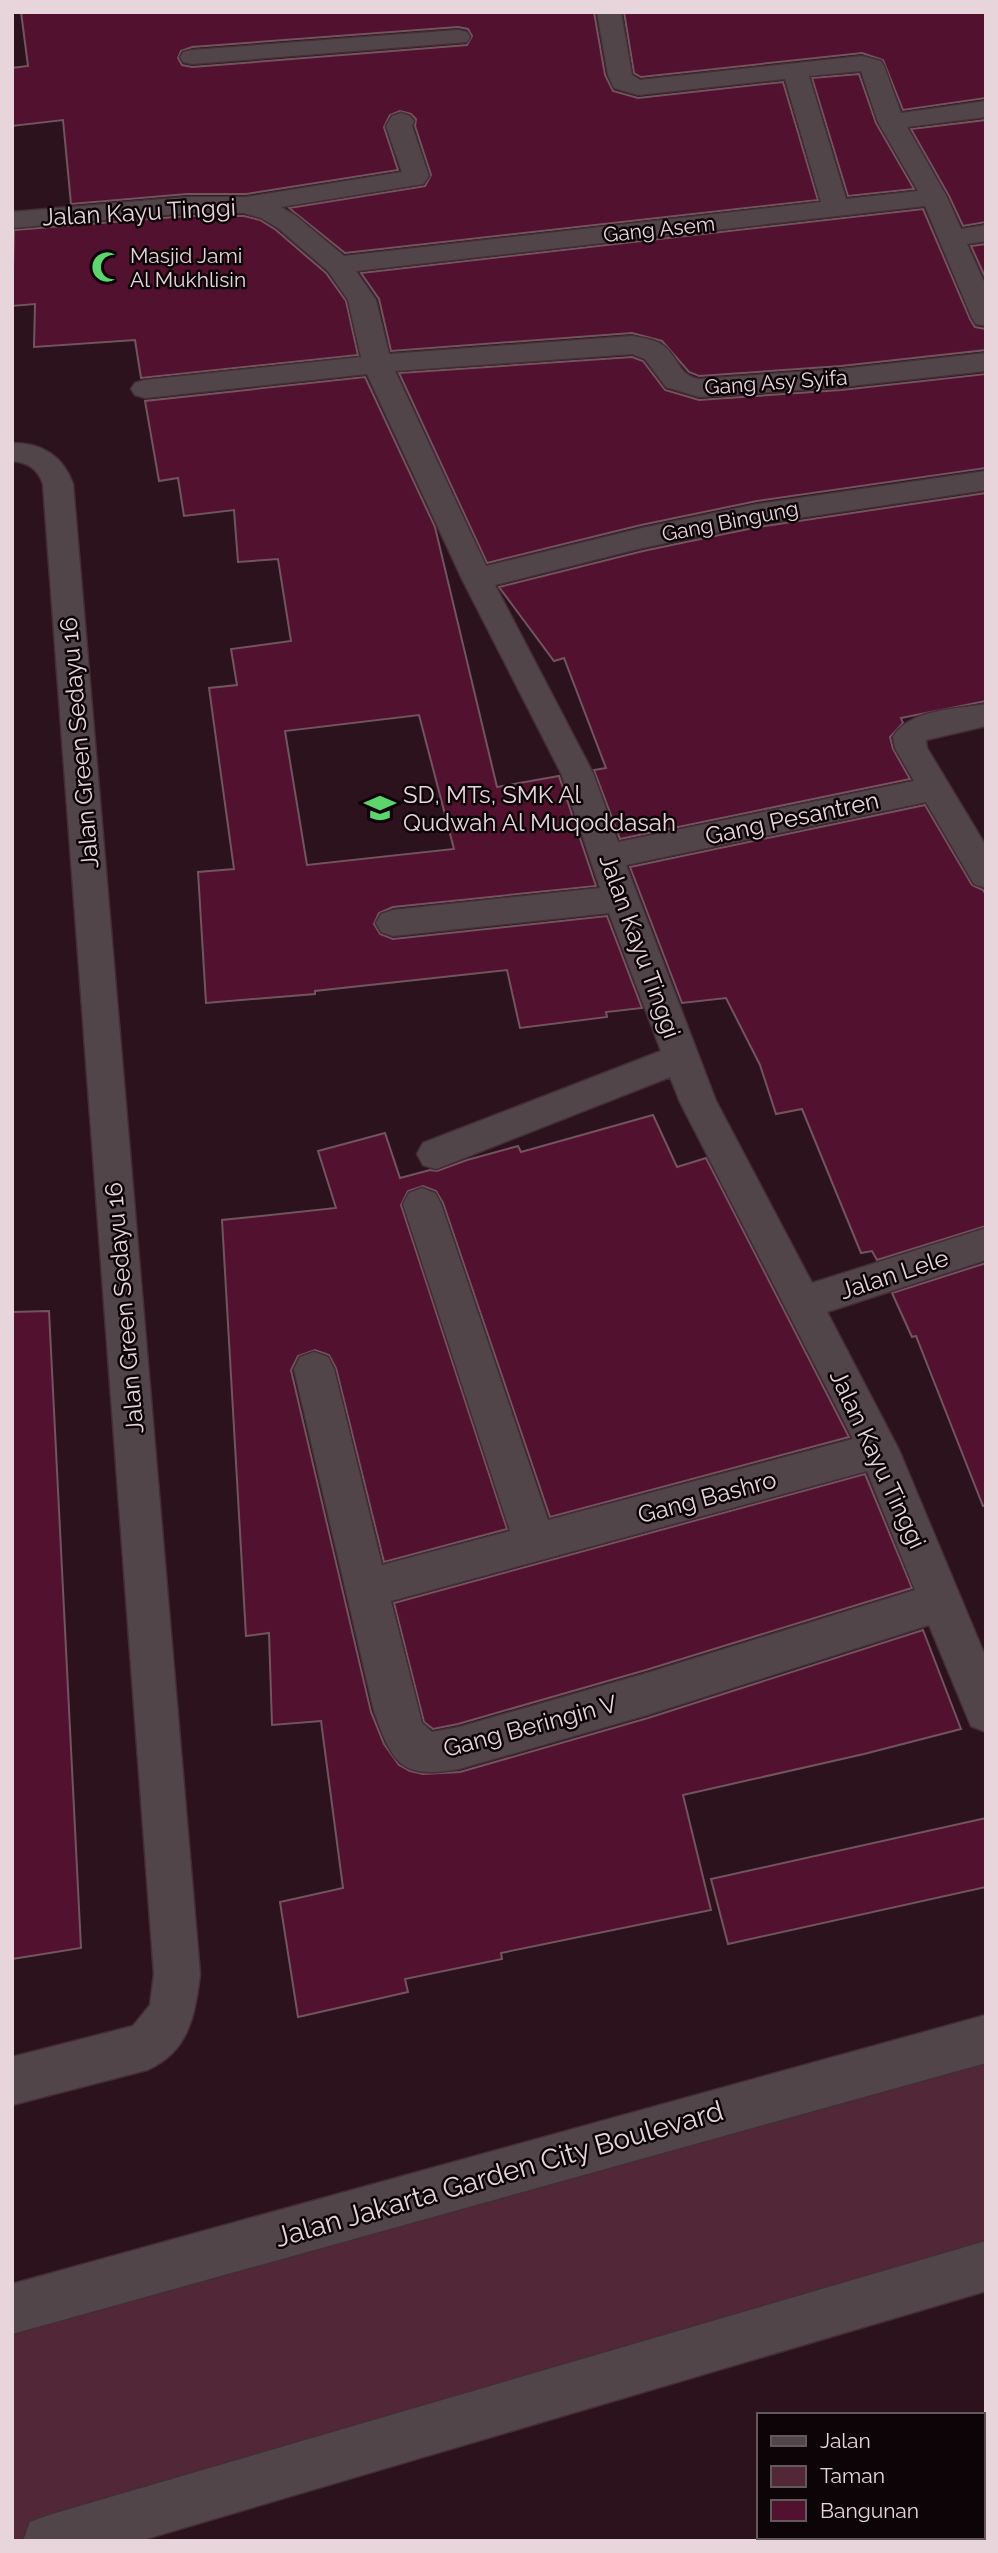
<svg xmlns="http://www.w3.org/2000/svg" width="998" height="2553" viewBox="0 0 998 2553" font-family="Raleway,sans-serif">
  <style>
    .green { fill: #522738 }
    .building { fill: #52112f; stroke: #72545e; stroke-width: 2; fill-rule: evenodd }
    .lines { fill: none; stroke-linecap: round; stroke-linejoin: round }
    .minor-casing { stroke: #452d37; stroke-width: 3 }
    .minor { fill: #524549; fill-rule: evenodd }
    .labels { text-anchor: middle; dominant-baseline: central; stroke-width: 5; stroke-linejoin: round; paint-order: stroke }
    .far-street-label { font-size: 21px; fill: #e7d5db; stroke: #0c0406 }
    .far-poi-label { font-size: 21px; fill: #e7d5db; stroke: #0c0406; text-anchor: start }
    .street-label { font-size: 24px; fill: #e7d5db; stroke: #0c0406 }
    .poi-label { font-size: 24px; fill: #e7d5db; stroke: #0c0406; text-anchor: start }
    .near-street-label { font-size: 28px; fill: #e7d5db; stroke: #0c0406 }
  </style>
  <rect width="100%" height="100%" fill="#2b121c"/>
  <path class="green" d="M986,2044V2266L41,2541H12V2312Z"/>
  <path class="building" d="M21,12H594L605,75L613,91L638,98L783,82L818,200L345,253L289,208L425,186L431,175L415,126L416,119L411,114L400,111L390,115L384,127L398,170L246,194H187L71,204L63,120L12,126V68L28,66ZM458,27L468,29L472,36L467,45L192,67L182,65L178,58L181,51L192,47Z
    M624,12H986V98L903,110L883,60L862,53L641,77L634,73Z
    M859,74L876,123L914,189L848,196L812,78Z
    M986,120V222L963,226L949,196L911,129Z
    M923,209L970,319L975,327L986,329V350L841,366L699,376L689,372L662,341L632,333L391,351L379,299L361,273Z
    M187,216H244L260,220L276,230L326,273L346,301L358,355L141,378L135,340L34,347L35,304L12,306L14,230Z
    M986,244V279L971,246Z
    M632,357L643,361L665,390L699,400L841,390L986,374V468L757,501L641,525L487,563L399,373Z
    M365,377L435,527L497,787L559,776L596,886L393,907L379,913L374,924L380,934L393,939L607,916L642,1008L606,1012L607,1017L520,1028L507,970L315,991V994L206,1003L198,872L234,869L209,688L237,685L231,649L291,641L278,559L238,562L234,510L184,516L178,478L159,481L145,401ZM419,715L454,849L307,865L285,731Z
    M986,493V701L901,718L903,723L890,737L893,749L910,779L620,839L594,770L606,768L564,658L554,661L499,587L643,551L758,527Z
    M925,805L972,885L983,890L986,895V1226L877,1260L872,1251L861,1253L802,1109L776,1114L760,1065L726,998L682,1003L630,867Z
    M653,1115L677,1167L706,1158L849,1437L550,1517L443,1203L436,1191L423,1186L408,1191L401,1205L507,1529L384,1562L336,1368L329,1355L315,1350L298,1356L291,1370L371,1712L384,1744L399,1765L410,1771L423,1774L460,1772L648,1718L923,1630L961,1729L864,1754L683,1795L711,1910L501,1953L502,1959L405,1979L408,1992L298,2017L280,1902L343,1888L321,1721L272,1725L269,1633L246,1636L222,1220L336,1208L318,1151L385,1133L400,1178L430,1170L437,1171L467,1160L518,1146L521,1152Z
    M986,1263V1505L983,1506L916,1336L912,1337L892,1293Z
    M49,1311L81,1948L12,1959V1312Z
    M865,1474L912,1588L646,1670L458,1724L433,1729L424,1722L394,1603Z
    M986,1818V1887L728,1944L711,1879Z"/>
  <g class="lines">
    <defs>
      <path id="minor" d="M597,12H621L632,75L640,80L862,56L881,61L884,66L901,113L986,101V117L907,127L947,197L961,229L986,225V241L967,244L986,286V326L976,324L972,318L925,206L356,271L376,300L389,354L632,336C643,338 655,339 664,346C678,357 679,376 699,379L841,369L986,353V371L841,387L699,397L666,387L645,359L632,354L395,371L486,566L642,528L758,504L986,471V490L758,524L642,548L495,585L593,773L618,842L914,781L895,748L893,737C909,709 956,709 986,704V726L926,740L927,748L986,846V888L974,884L926,802L626,865L716,1101L812,1283L986,1228V1260L827,1312L899,1450L986,1658V1732L971,1726L929,1625L647,1715L459,1769C400,1780 392,1762 374,1711L294,1369L300,1357L314,1352L328,1357L334,1369L382,1565L510,1531L403,1204L409,1193L422,1188L435,1193L441,1204L548,1520L853,1439L680,1102L670,1077L436,1169L423,1165L417,1154L423,1143L661,1051L609,913L393,936L381,932L376,923L381,914L393,910L600,888L561,773L462,579L367,374L145,398L135,395L131,389L135,383L145,380L361,357L348,300L328,271L278,228L261,218L244,213H187L12,228V212L187,197H246L402,172L386,126L392,116L401,113L410,116L414,121L412,126L429,176L423,184L281,207L296,216L344,256L821,202L785,79L638,95L614,88L608,75ZM861,71L878,122L918,191L846,199L809,76ZM867,1471L915,1590L647,1673L459,1727L432,1732L422,1723L391,1601Z
        M458,30L467,32L470,37L467,42L192,64L183,62L180,57L183,52L192,50Z
        M12,443C42,443 63,456 73,484L200,1974C195,2015 189,2052 147,2070L12,2105V2057L133,2026L150,2005L154,1974L43,484C38,469 28,462 12,461Z
        M986,2015V2063L12,2334V2284Z
        M986,2241V2291L139,2541H23L30,2522L49,2515Z
        M982,2466H986V2518H982Z"/>
    </defs>
    <use href="#minor" class="minor-casing"/>
    <use href="#minor" class="minor"/>
  </g>
  <defs>
    <symbol id="mosque-bare" viewBox="-9 -9 18 18"><path d="M3.5-4.9A6 6 0 1 0 3.5 4.9A5 5 0 1 1 3.5-4.9Z" fill="#5cd56d" stroke="#0c0406" stroke-width="2.5" paint-order="stroke"/></symbol>
    <symbol id="school-bare" viewBox="-9 -9 18 18"><path d="M0-5L7-2L0 1L-7-2ZM-4 1L0 2.5L4 1V4Q0 6-4 4Z" fill="#5cd56d" stroke="#0c0406" stroke-width="2.5" paint-order="stroke"/></symbol>
  </defs>
  <g fill-rule="evenodd">
    <use href="#mosque-bare" x="85" y="245" width="44" height="44"/>
    <use href="#school-bare" x="358" y="786" width="44" height="44"/>
  </g>
  <g class="labels">
    <g class="far-street-label">
      <text transform="translate(659 229) rotate(-6)">Gang Asem</text>
      <text transform="translate(776 382) rotate(-4)">Gang Asy Syifa</text>
      <text transform="translate(730 521) rotate(-11)">Gang Bingung</text>
    </g>
    <g class="far-poi-label">
      <text x="130" y="255">Masjid Jami<tspan x="130" dy="24">Al Mukhlisin</tspan></text>
    </g>
    <g class="street-label">
      <text transform="translate(139 212) rotate(-3)">Jalan Kayu Tinggi</text>
      <text transform="translate(79 743) rotate(-95)">Jalan Green Sedayu 16</text>
      <text transform="translate(792 818) rotate(-12)">Gang Pesantren</text>
      <text transform="translate(640 946) rotate(70)">Jalan Kayu Tinggi</text>
      <text transform="translate(894 1274) rotate(-18)">Jalan Lele</text>
      <text transform="translate(124 1308) rotate(-95)">Jalan Green Sedayu 16</text>
      <text transform="translate(878 1459) rotate(65)">Jalan Kayu Tinggi</text>
      <text transform="translate(707 1497) rotate(-15)">Gang Bashro</text>
      <text transform="translate(530 1726) rotate(-15)">Gang Beringin V</text>
    </g>
    <g class="poi-label">
      <text x="403" y="794">SD, MTs, SMK Al<tspan x="403" dy="28">Qudwah Al Muqoddasah</tspan></text>
    </g>
    <g class="near-street-label">
      <text transform="translate(499 2174) rotate(-16)">Jalan Jakarta Garden City Boulevard</text>
    </g>
  </g>
  <rect width="998" height="2553" fill="none" stroke="#e7d5db" stroke-width="28"/>
  <rect x="757" y="2413" width="228" height="126" fill="#0c0406" stroke="#64585b" stroke-width="2"/>
  <rect x="771" y="2436" width="35" height="10" fill="#524549" stroke="#64585b" stroke-width="2"/>
  <text x="820" y="2448" font-size="21" fill="#e7d5db">Jalan</text>
  <rect x="771" y="2466" width="35" height="21" fill="#522738" stroke="#64585b" stroke-width="2"/>
  <text x="820" y="2483" font-size="21" fill="#e7d5db">Taman</text>
  <rect x="771" y="2500" width="35" height="21" fill="#52112f" stroke="#64585b" stroke-width="2"/>
  <text x="820" y="2518" font-size="21" fill="#e7d5db">Bangunan</text>
</svg>
